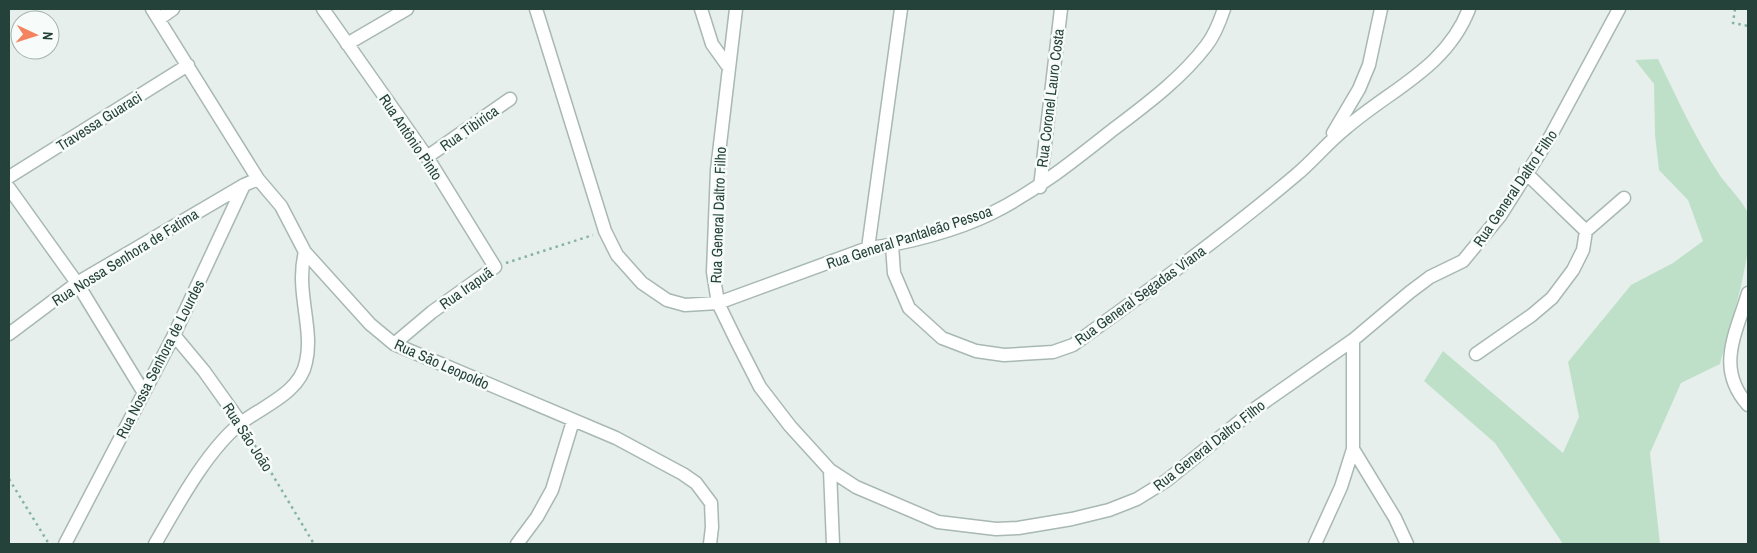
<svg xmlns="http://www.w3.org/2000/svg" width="1757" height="553" viewBox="0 0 1757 553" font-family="'Archivo Narrow',sans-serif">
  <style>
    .green { fill: #bfe0c8 }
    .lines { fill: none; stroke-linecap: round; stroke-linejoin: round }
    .minor-casing { stroke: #a8b8b2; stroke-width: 15 }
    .path { stroke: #86b3a5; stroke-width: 2.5; stroke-dasharray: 2.5 4; stroke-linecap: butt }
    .minor { stroke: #fff; stroke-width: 12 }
    .labels { text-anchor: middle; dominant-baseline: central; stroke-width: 5; stroke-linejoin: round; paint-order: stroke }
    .street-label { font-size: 15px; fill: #24423a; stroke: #f7fbf9 }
  </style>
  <rect width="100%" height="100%" fill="#e6efeb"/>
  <path class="green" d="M1658,59C1677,98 1695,138 1719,174C1726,185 1745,203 1748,214C1756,245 1729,331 1720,364L1681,383L1650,453L1660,544H1563L1495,443L1424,381L1443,351L1563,453L1579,417L1568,362L1631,285L1673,263L1703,241L1688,200L1659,170L1655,135L1654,84L1635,60Z"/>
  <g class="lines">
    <defs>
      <path id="minor" d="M152,9L258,179L281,206L305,252L370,324L394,344L616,438L683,474L696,483L711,503L712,527L710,544
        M323,9L427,157L495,267L432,312L394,344
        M536,9L605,231L617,255L642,283L667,300L685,305L718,303L868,248C907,244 957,230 992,213C1036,191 1072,162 1110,132C1144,106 1180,80 1206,46C1214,36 1220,21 1224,9
        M701,9L712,44L727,65
        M736,9L717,170L713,272L718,303L736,340L760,387L790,426L830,470L856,487L938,522L996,529L1018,528L1072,519L1109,510L1137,499L1166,481L1256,408L1353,340L1410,292L1430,277L1463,261L1500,216L1550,137L1619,9
        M159,19L173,9
        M347,44L407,9
        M1333,133L1359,89L1369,65L1381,9
        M427,157L510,99
        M1525,172L1586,231
        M9,177L188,65
        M1040,187L1061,9
        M9,188L77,283L144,393
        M892,245L894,273L909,308L942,338L976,351L1004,355L1053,352L1073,345C1149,290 1225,235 1296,175C1314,160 1328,142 1346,128C1391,89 1446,68 1469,9
        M868,248L901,9
        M1748,293C1736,334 1715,368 1748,405
        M9,334L77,283L244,185
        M174,335L204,371L241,423
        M1476,354L1532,315L1552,298L1573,270L1583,250L1586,231L1624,198
        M1353,449L1395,518L1407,544
        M830,470L833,544
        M65,544L174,335L244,185L258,179
        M155,544C177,506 207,450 241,423C263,406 300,393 306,362C314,328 295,291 305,252
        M517,544L537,517L552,490L573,421
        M1315,544L1341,487L1353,449V340"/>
    </defs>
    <use href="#minor" class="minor-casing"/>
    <path class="path" d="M1735,9L1733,23L1748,26
      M506,263L593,235
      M248,434L314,544
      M9,479L49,544"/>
    <use href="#minor" class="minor"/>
  </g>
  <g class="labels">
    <g class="street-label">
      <text transform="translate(1050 98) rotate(-83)">Rua Coronel Lauro Costa</text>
      <text transform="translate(99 121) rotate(-32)">Travessa Guaraci</text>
      <text transform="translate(469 128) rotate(-35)">Rua Tibirica</text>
      <text transform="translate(411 137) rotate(56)">Rua Antônio Pinto</text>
      <text transform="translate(1515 188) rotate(-56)">Rua General Daltro Filho</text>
      <text transform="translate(718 215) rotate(-88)">Rua General Daltro Filho</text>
      <text transform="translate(909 237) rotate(-18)">Rua General Pantaleão Pessoa</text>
      <text transform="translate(125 257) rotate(-32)">Rua Nossa Senhora de Fatima</text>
      <text transform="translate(466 288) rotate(-35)">Rua Irapuã</text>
      <text transform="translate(1140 295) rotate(-36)">Rua General Segadas Viana</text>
      <text transform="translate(160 359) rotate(-63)">Rua Nossa Senhora de Lourdes</text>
      <text transform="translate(442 364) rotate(24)">Rua São Leopoldo</text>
      <text transform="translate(248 437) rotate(57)">Rua São João</text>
      <text transform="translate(1209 445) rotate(-38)">Rua General Daltro Filho</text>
    </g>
  </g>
  <rect width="1757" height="553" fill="none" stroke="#24423a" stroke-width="20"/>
  <g transform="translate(35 35) rotate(94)"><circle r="24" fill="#f7fbf9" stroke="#a3b1ad"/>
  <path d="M0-4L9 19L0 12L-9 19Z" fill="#f4845f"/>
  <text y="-8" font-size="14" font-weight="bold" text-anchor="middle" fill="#24423a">N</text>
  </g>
</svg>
